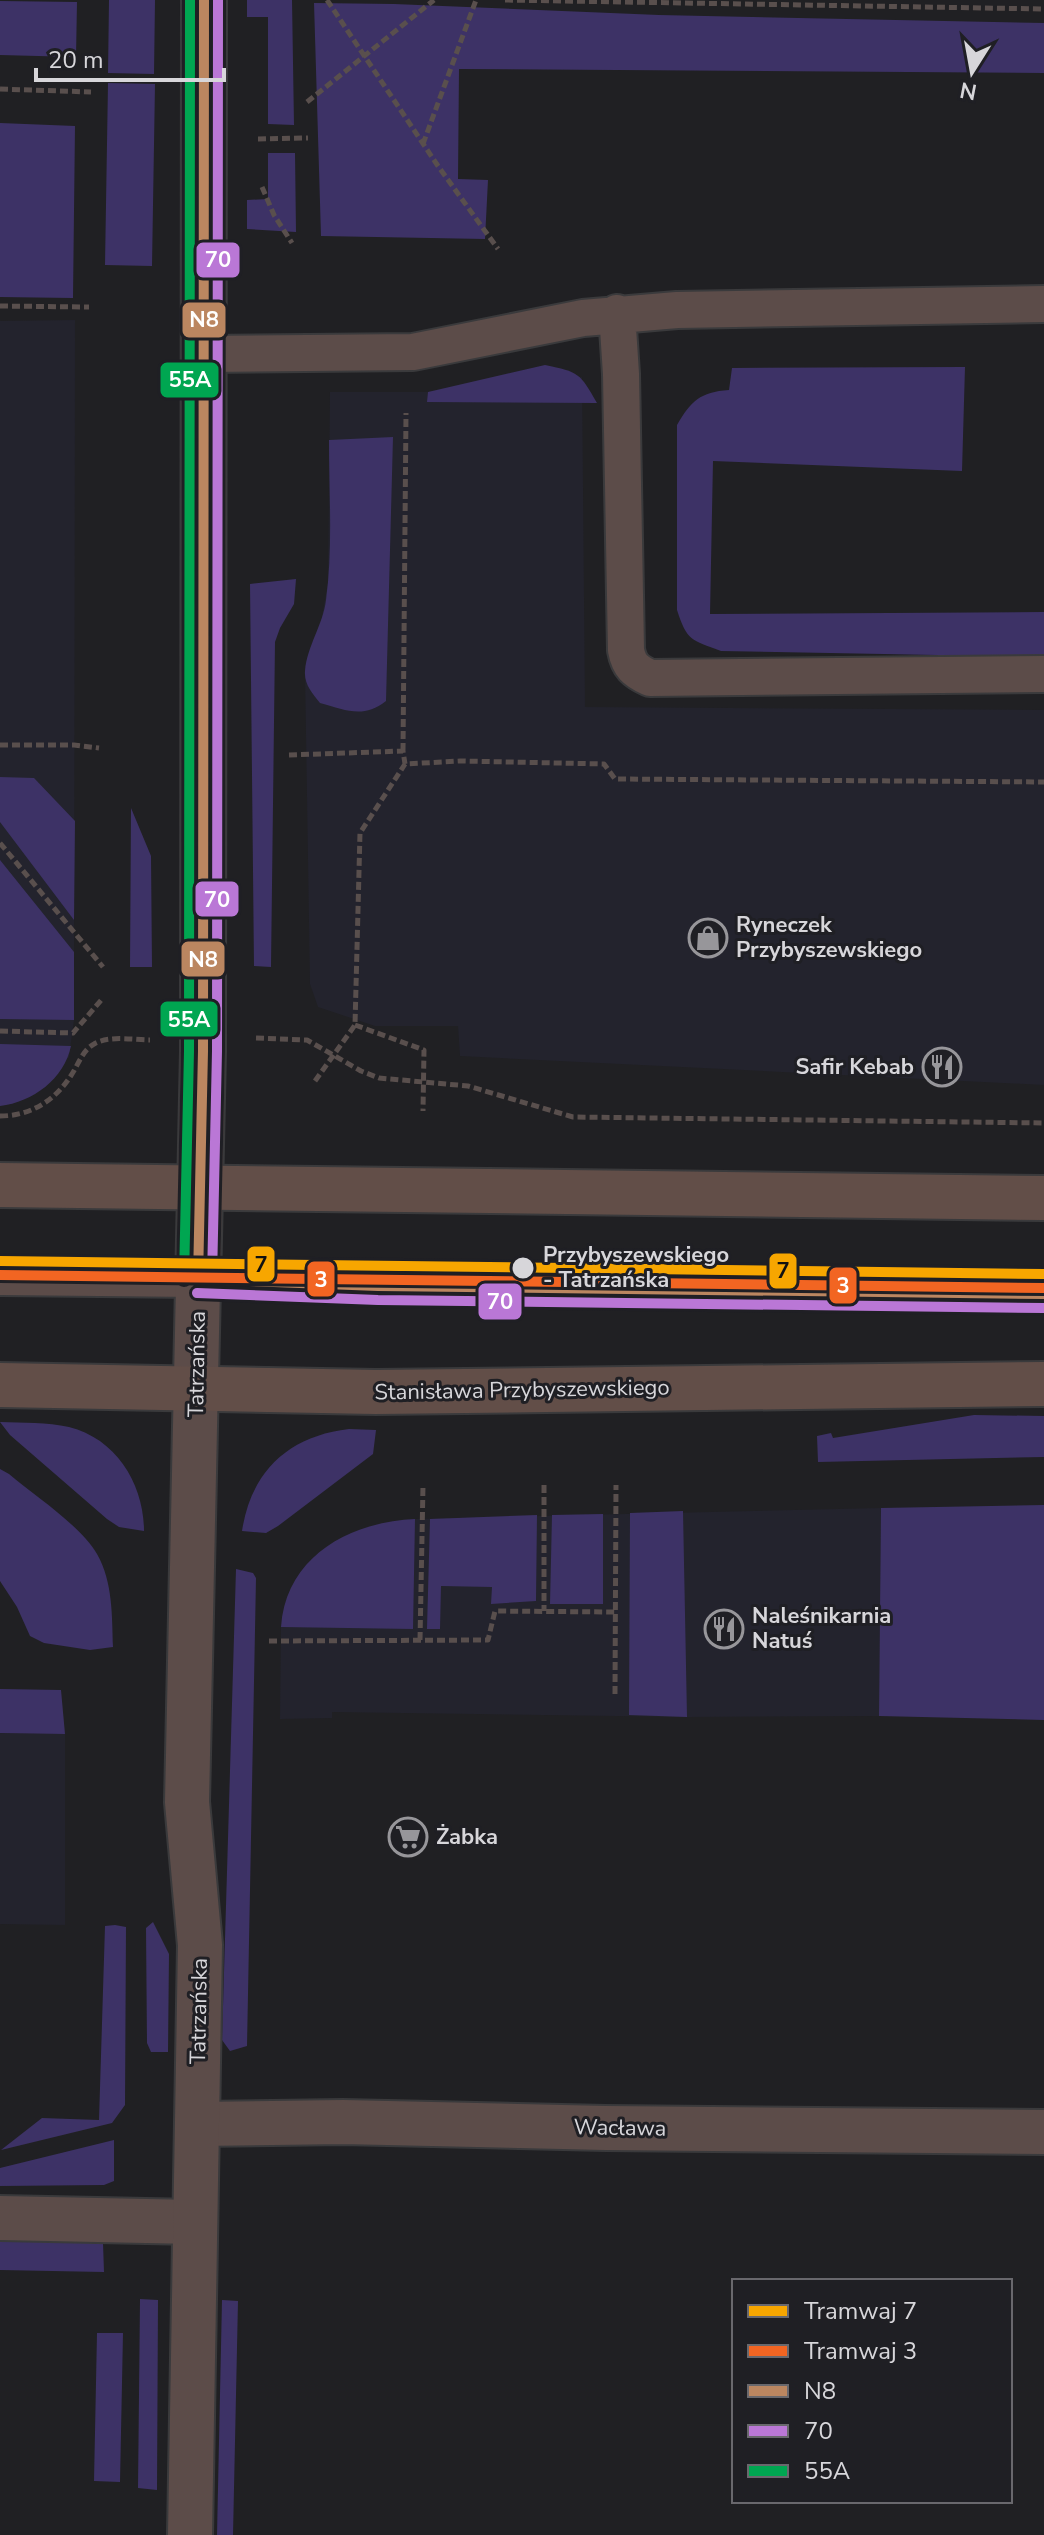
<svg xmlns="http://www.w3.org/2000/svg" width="1044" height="2535" viewBox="0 0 1044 2535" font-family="'Nunito Sans',sans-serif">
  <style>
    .built { fill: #23232d }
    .green { fill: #3d3266 }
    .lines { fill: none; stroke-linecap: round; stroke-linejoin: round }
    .service-casing { stroke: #3a3a3c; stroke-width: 40 }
    .minor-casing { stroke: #3a3a3c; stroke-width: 48 }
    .tertiary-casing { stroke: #3a3a3c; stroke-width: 48 }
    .secondary-casing { stroke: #3a3a3c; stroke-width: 48 }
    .path { stroke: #594f4d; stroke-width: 5; stroke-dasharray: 8 4; stroke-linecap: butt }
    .service { stroke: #5c4c49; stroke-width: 36 }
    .minor { stroke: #5c4c49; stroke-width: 44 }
    .tertiary { stroke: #5c4c49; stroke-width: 44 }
    .secondary { stroke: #624e48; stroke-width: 44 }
    .bus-1-casing { stroke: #1f1f24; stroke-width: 16 }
    .bus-2-casing { stroke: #1f1f24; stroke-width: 16 }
    .bus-3-casing { stroke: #1f1f24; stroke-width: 16 }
    .bus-1 { stroke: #bb8660; stroke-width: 10 }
    .bus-2 { stroke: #ba77d6; stroke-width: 10 }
    .bus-3 { stroke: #00a651; stroke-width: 10 }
    .tram-1-casing { stroke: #1f1f24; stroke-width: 16 }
    .tram-2-casing { stroke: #1f1f24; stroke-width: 16 }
    .tram-1 { stroke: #f7a600; stroke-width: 10 }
    .tram-2 { stroke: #f26522; stroke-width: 10 }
    .stop-dot { fill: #d7d6da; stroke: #1f1f24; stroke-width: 3 }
    .labels { text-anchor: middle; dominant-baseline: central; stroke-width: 6; stroke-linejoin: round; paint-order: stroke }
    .poi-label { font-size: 22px; font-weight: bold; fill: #d7d6da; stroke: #1f1f24; text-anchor: start }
    .stop-label { font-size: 22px; font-weight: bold; fill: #d7d6da; stroke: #1f1f24; text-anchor: start }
    .street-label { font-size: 22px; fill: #d7d6da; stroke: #1f1f24 }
    .line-badge { stroke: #1f1f24; stroke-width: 3 }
    .badge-label { font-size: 22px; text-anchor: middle; font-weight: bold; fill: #fff }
    .pale-badge-label { font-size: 22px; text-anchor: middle; font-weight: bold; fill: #111 }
  </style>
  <rect width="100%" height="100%" fill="#202023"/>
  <path class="built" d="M75,320L74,1020L69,1057L7,1104H0V321Z
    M582,377L585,707L1044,710V1085L460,1056L458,1026H375L318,1007L310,984L305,672L320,627L328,583L330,392H428Z
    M881,1508L879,1716L687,1717L332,1712V1718L280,1719L281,1627L415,1519Z
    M0,1733L65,1734V1925L0,1924Z"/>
  <path class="green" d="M109,0H155L154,74L108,73Z
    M247,0H292L294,125L268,124V17H247Z
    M0,1L77,2L76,57L0,55Z
    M314,3L394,4L659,15L1044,23V73L459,69L458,179L488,180L485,239L321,236Z
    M108,83L155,84L152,266L105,265Z
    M0,123L75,126L73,298L0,297Z
    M268,153H295L296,232L247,229V200L268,199Z
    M545,365C579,372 580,373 597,403L427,402L428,392Z
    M965,367L962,471L713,461L710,614L1044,612V657L721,651C691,640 687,641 677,610V425C691,401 700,392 729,390L732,368Z
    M393,437L386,701C363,719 346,710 320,703C312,693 304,684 305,671C307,646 323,625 326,600C333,548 329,493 329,440Z
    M296,579L294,604L280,628L275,642L271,967L254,966L250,584Z
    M0,777L34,778L75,821L74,920L0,822Z
    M131,808L151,856L152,967H130Z
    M0,860L74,952V1020L0,1019Z
    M0,1044L71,1046C64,1079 33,1102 0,1106Z
    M974,1415L1044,1416V1457L818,1462L817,1436L831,1433L833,1438Z
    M0,1422C23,1423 47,1422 69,1427C117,1439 144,1485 144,1531L119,1527L107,1519L10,1435Z
    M349,1429L376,1430L373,1454L278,1526L266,1533L242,1531C251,1471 289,1436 349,1429Z
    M0,1469L9,1474C35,1496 81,1526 97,1554C113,1582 112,1616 113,1647L90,1650L44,1643L30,1636L17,1607L0,1581Z
    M1044,1505V1720L879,1716L881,1508Z
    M683,1511L687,1717L629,1715L630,1513Z
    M603,1514V1604H550L552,1515Z
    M537,1515L536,1601L491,1604L492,1587L441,1586L440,1629H427L430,1519Z
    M415,1519L413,1629L281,1627C286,1556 350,1522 415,1519Z
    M236,1569L253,1573L256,1578L247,2046L230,2051L222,2040Z
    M0,1689L61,1690L65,1734L0,1733Z
    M153,1922L169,1954L168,2052H151L147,2043L146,1928Z
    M115,1925L126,1927L125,2105L112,2123L1,2150L42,2118L99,2120L105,1926Z
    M114,2140V2181L104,2185L0,2186V2168Z
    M0,2241L103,2243L104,2272L0,2270Z
    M140,2299L158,2300L157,2490L138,2488Z
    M222,2300L238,2301L233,2535H217Z
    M97,2333H123L120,2482L94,2481Z"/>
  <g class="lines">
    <defs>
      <path id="service" d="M617,313L621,374L626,650C629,666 635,671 650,678L1044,674
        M203,354L413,352L583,318L677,310L1044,304
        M0,1277L198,1279L456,1287L1044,1294"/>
      <path id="minor" d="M197,2124L343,2122L606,2128L1044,2132
        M0,2218L195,2222"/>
      <path id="tertiary" d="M190,2535L200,1945L187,1802L203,1051L204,0"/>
      <path id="secondary" d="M0,1185L1044,1198
        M0,1385L376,1392L1044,1384"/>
    </defs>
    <use href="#service" class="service-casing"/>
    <use href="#minor" class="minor-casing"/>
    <use href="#tertiary" class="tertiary-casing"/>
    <use href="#secondary" class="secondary-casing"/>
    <path class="path" d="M327,0L438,166L498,249
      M505,0L1044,9
      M0,89L91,92
      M307,102L434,0
      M258,139L308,138
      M423,144L476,0
      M262,187L274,215L292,243
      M0,306L89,307
      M0,745H74L99,748
      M403,751L406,413
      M289,755L403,751L405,764L460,761L604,764L615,779L1044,782
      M0,843L103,967
      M355,1025L424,1050L423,1111
      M0,1031L73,1033L103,998
      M256,1038L307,1040L361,1071L379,1078L468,1086L573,1117L1044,1123
      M315,1081L355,1025L360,833L405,764
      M0,1116C31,1116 56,1100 72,1074C79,1063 83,1050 94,1044C109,1035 133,1040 150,1040
      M544,1485V1611
      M420,1640L423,1485
      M269,1641L488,1640L495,1611L615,1612
      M615,1694L616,1485"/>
    <use href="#service" class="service"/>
    <use href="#minor" class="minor"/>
    <use href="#tertiary" class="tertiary"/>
    <use href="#secondary" class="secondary"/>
    <defs>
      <path id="bus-1" d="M198,1279L203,1051L204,0
        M198,1279L378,1286L1044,1294"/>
      <path id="bus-2" d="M212,1279L217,1051L218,0
        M197,1293L378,1300L1044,1308"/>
      <path id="bus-3" d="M199,1265L378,1272L1044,1280
        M184,1279L189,1051L190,0"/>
    </defs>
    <use href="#bus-1" class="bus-1-casing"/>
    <use href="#bus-2" class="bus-2-casing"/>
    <use href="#bus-3" class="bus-3-casing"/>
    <use href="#bus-1" class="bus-1"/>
    <use href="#bus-2" class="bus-2"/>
    <use href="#bus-3" class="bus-3"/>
    <defs>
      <path id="tram-1" d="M0,1261L1044,1274"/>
      <path id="tram-2" d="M0,1275L1044,1288"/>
    </defs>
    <use href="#tram-1" class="tram-1-casing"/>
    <use href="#tram-2" class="tram-2-casing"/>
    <use href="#tram-1" class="tram-1"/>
    <use href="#tram-2" class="tram-2"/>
  </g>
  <defs>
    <symbol id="shop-ring" viewBox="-11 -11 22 22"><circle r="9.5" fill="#1f1f24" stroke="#97969a" stroke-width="1.5"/><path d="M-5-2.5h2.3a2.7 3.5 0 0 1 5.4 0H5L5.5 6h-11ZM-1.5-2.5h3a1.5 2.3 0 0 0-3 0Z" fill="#97969a"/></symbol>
    <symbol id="restaurant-ring" viewBox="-11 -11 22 22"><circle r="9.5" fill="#1f1f24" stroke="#97969a" stroke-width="1.5"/><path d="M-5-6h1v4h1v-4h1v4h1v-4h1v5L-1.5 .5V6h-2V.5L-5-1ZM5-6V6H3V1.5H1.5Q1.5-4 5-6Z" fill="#97969a"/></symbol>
    <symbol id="supermarket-ring" viewBox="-11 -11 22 22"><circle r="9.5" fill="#1f1f24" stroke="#97969a" stroke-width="1.5"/><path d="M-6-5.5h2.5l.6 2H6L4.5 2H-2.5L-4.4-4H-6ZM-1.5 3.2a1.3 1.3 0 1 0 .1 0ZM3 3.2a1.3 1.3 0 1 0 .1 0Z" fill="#97969a"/></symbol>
  </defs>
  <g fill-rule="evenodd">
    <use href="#shop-ring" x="686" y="916" width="44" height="44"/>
    <use href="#restaurant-ring" x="920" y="1045" width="44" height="44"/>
    <use href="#restaurant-ring" x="702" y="1607" width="44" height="44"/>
    <use href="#supermarket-ring" x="386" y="1815" width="44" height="44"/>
  </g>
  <circle class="stop-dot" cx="523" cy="1268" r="12"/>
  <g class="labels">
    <g class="poi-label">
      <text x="736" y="925">Ryneczek<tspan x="736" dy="25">Przybyszewskiego</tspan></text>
      <text x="914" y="1067" text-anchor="end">Safir Kebab</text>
      <text x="752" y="1616">Naleśnikarnia<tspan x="752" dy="25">Natuś</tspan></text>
      <text x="436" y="1837">Żabka</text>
    </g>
    <g class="stop-label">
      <text x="543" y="1255">Przybyszewskiego<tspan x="543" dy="25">- Tatrzańska</tspan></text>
    </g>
    <g class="street-label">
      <text transform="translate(197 1364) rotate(-89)">Tatrzańska</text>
      <text transform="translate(522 1390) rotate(-1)">Stanisława Przybyszewskiego</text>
      <text transform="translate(199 2011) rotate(-89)">Tatrzańska</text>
      <text transform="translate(620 2128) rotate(1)">Wacława</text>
    </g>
  </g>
  <g class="line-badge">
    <rect x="195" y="241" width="46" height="38" rx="8" fill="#ba77d6"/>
    <rect x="181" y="301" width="46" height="38" rx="8" fill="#bb8660"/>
    <rect x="159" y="361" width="61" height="38" rx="8" fill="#00a651"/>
    <rect x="194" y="880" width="46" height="38" rx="8" fill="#ba77d6"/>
    <rect x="180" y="940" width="46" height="38" rx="8" fill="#bb8660"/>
    <rect x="159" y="1000" width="60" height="38" rx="8" fill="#00a651"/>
    <rect x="246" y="1245" width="30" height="38" rx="8" fill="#f7a600"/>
    <rect x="768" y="1252" width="30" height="38" rx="8" fill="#f7a600"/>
    <rect x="306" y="1260" width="30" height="38" rx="8" fill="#f26522"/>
    <rect x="828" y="1266" width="30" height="39" rx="8" fill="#f26522"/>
    <rect x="477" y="1282" width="46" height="39" rx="8" fill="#ba77d6"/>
  </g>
  <g class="badge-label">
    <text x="218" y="267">70</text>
    <text x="204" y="327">N8</text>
    <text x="190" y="387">55A</text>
    <text x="217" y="907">70</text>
    <text x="203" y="967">N8</text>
    <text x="189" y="1027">55A</text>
    <text x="321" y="1287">3</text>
    <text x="843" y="1293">3</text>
    <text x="500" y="1309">70</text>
  </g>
  <g class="pale-badge-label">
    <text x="261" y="1272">7</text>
    <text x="783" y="1278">7</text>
  </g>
  <rect x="732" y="2279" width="280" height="224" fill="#1f1f24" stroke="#69686d" stroke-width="2"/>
  <rect x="748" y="2305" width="40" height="12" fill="#f7a600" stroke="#69686d" stroke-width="2"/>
  <text x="804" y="2319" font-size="24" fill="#d7d6da">Tramwaj 7</text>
  <rect x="748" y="2345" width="40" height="12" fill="#f26522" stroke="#69686d" stroke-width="2"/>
  <text x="804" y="2359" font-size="24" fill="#d7d6da">Tramwaj 3</text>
  <rect x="748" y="2385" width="40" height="12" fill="#bb8660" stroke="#69686d" stroke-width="2"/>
  <text x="804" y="2399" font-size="24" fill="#d7d6da">N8</text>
  <rect x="748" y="2425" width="40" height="12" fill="#ba77d6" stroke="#69686d" stroke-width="2"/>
  <text x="804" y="2439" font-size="24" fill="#d7d6da">70</text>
  <rect x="748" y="2465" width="40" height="12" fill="#00a651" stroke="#69686d" stroke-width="2"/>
  <text x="804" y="2479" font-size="24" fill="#d7d6da">55A</text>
  <g transform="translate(972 72) rotate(191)" stroke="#1f1f24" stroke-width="6" paint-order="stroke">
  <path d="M0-6L14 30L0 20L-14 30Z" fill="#d7d6da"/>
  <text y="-12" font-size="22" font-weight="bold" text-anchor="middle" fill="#d7d6da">N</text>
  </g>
  <path d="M36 68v12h188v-12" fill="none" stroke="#d7d6da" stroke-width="4"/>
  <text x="48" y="68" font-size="24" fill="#d7d6da" stroke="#1f1f24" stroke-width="6" paint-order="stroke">20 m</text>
</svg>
